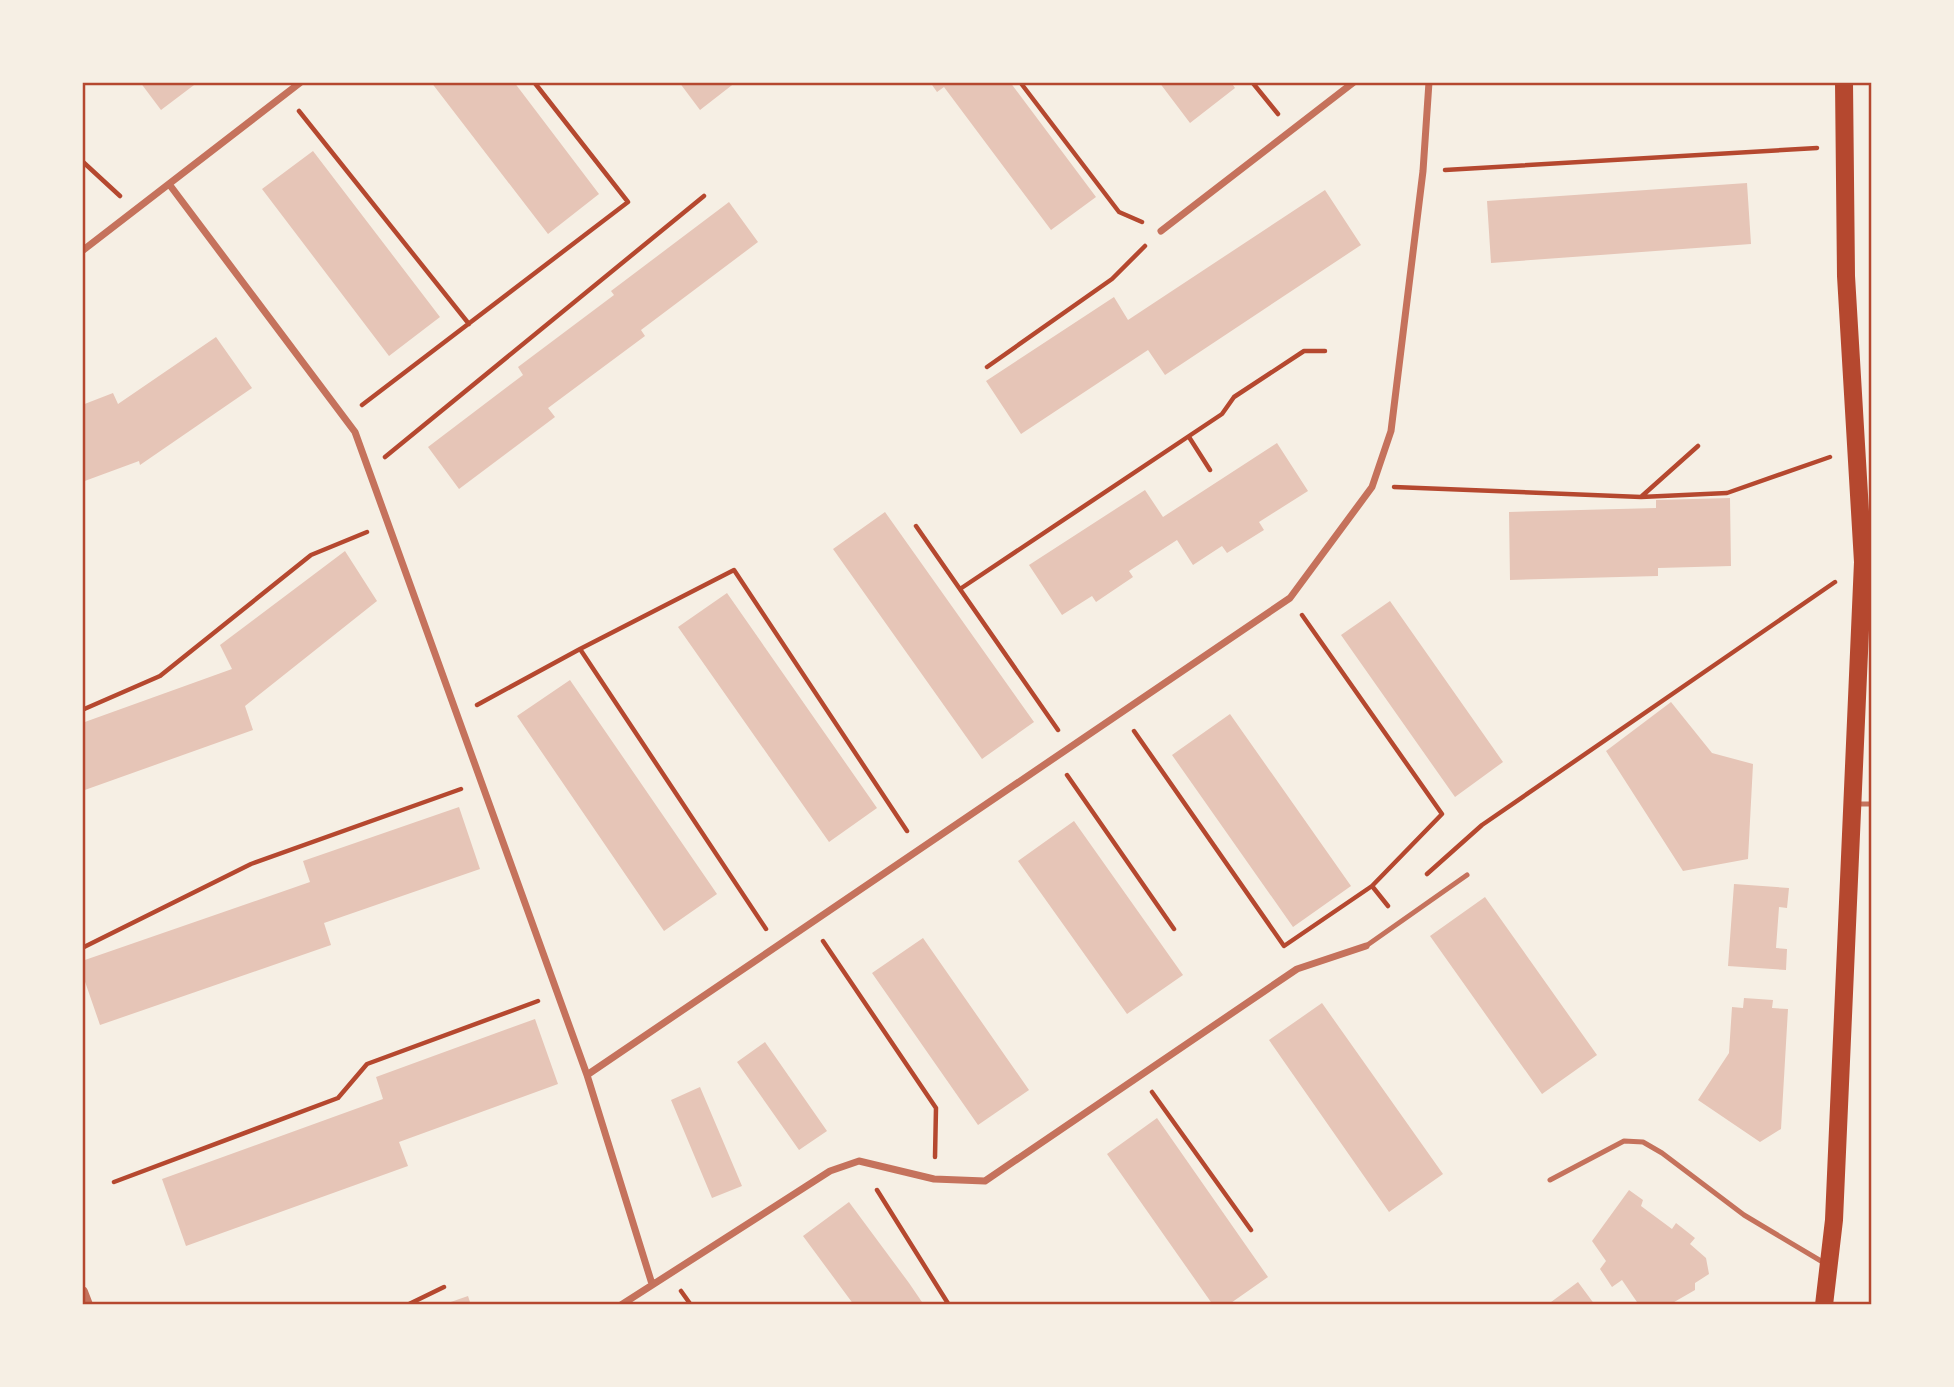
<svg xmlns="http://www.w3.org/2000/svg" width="1954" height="1387" viewBox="0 0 1954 1387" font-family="Montserrat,sans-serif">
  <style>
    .building { fill: #e6c5b7 }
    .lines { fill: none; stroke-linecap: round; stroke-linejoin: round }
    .path { stroke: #b5482f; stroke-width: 4.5 }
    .service { stroke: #c5725c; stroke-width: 5 }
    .minor { stroke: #c5725c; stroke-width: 7 }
    .tertiary { stroke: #c5725c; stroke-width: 12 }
    .primary { stroke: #b5482f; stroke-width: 18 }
    .neatline { fill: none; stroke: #b5482f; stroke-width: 2.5 }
  </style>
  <rect width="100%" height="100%" fill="#f6efe4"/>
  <path class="building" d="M140,82H198L161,110Z
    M431,82H514L599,194L548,234Z
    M679,82H736L700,110Z
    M930,82H1010L1096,197L1051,230L944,87L937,92Z
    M1159,82H1231L1235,88L1190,123Z
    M313,151L440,317L389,356L262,189Z
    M1747,183L1751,244L1491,263L1487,201Z
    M1325,190L1361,245L1165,375L1148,350L1021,434L986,381L1114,297L1128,320Z
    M729,202L758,242L641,330L645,336L548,408L555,417L459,489L428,447L523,375L518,367L614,295L611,291Z
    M216,337L252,388L140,465L139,461L82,482V405L113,393L118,404Z
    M1277,443L1308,491L1259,522L1264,530L1227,553L1222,546L1193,565L1177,540L1129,571L1133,577L1096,602L1092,596L1062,615L1029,565L1145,490L1163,517Z
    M1730,498L1731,566L1658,568V576L1510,580L1509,512L1656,508V500Z
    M885,512L1034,722L982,759L833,549Z
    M345,551L377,601L245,706L253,730L82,791V723L232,669L220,645Z
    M727,593L877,808L829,842L678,627Z
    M1390,601L1503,762L1455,797L1341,635Z
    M570,680L717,894L664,931L517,716Z
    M1671,702L1712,753L1753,764L1748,859L1683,871L1606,751Z
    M1230,714L1351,886L1293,927L1172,755Z
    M459,807L480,869L324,923L331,945L100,1025L82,973V961L310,882L303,861Z
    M1074,821L1183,975L1127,1014L1018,861Z
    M1734,884L1789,888L1787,908L1779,907L1776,948L1787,949L1786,970L1728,966Z
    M1485,897L1597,1055L1542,1094L1430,936Z
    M923,938L1029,1090L978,1125L872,973Z
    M1744,998L1773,1000L1772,1008L1788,1009L1781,1129L1760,1142L1698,1100L1729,1053L1732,1007L1743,1008Z
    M1322,1003L1443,1174L1389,1212L1269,1040Z
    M535,1019L558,1084L399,1142L408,1166L186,1246L162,1179L383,1099L376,1077Z
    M765,1042L827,1131L799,1150L737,1062Z
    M700,1087L742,1186L712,1198L671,1100Z
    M1157,1118L1268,1277L1228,1305H1213L1107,1154Z
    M1629,1190L1643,1200L1641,1206L1672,1229L1676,1223L1695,1238L1690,1244L1706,1258L1709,1274L1695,1283V1290L1669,1305H1639L1622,1280L1612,1287L1600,1269L1606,1261L1592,1241Z
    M849,1202L909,1283L924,1305H854L803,1236Z
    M1578,1282L1595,1305H1547Z
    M468,1296L471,1305H445V1304Z"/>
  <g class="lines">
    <path class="path" d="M1020,82L1119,212L1142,222
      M1252,82L1278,114
      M299,111L469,324
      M82,161L120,196
      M1445,170L1817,148
      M987,367L1112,279L1145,246
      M362,405L628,202L534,82
      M1189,437L1210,470
      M385,457L704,196
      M1394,487L1641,497L1727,493L1830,457
      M1642,496L1698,446
      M916,526L1058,730
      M960,589L1222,414L1234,397L1304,351H1325
      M1302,615L1442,814L1372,886L1388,906
      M580,649L734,570L907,831
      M477,705L580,649L766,929
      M82,710L160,676L311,555L367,532
      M1134,731L1284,946L1372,886
      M1067,775L1174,929
      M1427,874L1482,825L1835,582
      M823,941L936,1108L935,1157
      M82,948L251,864L461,789
      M1152,1092L1251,1230
      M114,1182L338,1098L367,1064L538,1001
      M877,1190L949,1305
      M681,1291L691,1305
      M407,1305L444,1287"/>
    <path class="service" d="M1856,804H1872
      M1366,946L1467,875
      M1550,1180L1624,1141L1643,1142L1662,1153L1744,1215L1826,1264"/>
    <path class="minor" d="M169,184L355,432L587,1075L652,1284
      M1161,231L1354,82
      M82,251L301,82
      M587,1075L1290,598L1372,487L1391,431L1423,171L1429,82
      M621,1305L830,1171L859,1161L934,1179L985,1181L1297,969L1366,946"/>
    <path class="tertiary" d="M82,1292L87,1305"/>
    <path class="primary" d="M1824,1305L1834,1220L1863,562L1846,276L1844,82"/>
  </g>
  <rect width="1954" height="1387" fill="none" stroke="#f6efe4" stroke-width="168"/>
  <rect x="84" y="84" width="1786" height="1219" class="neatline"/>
</svg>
